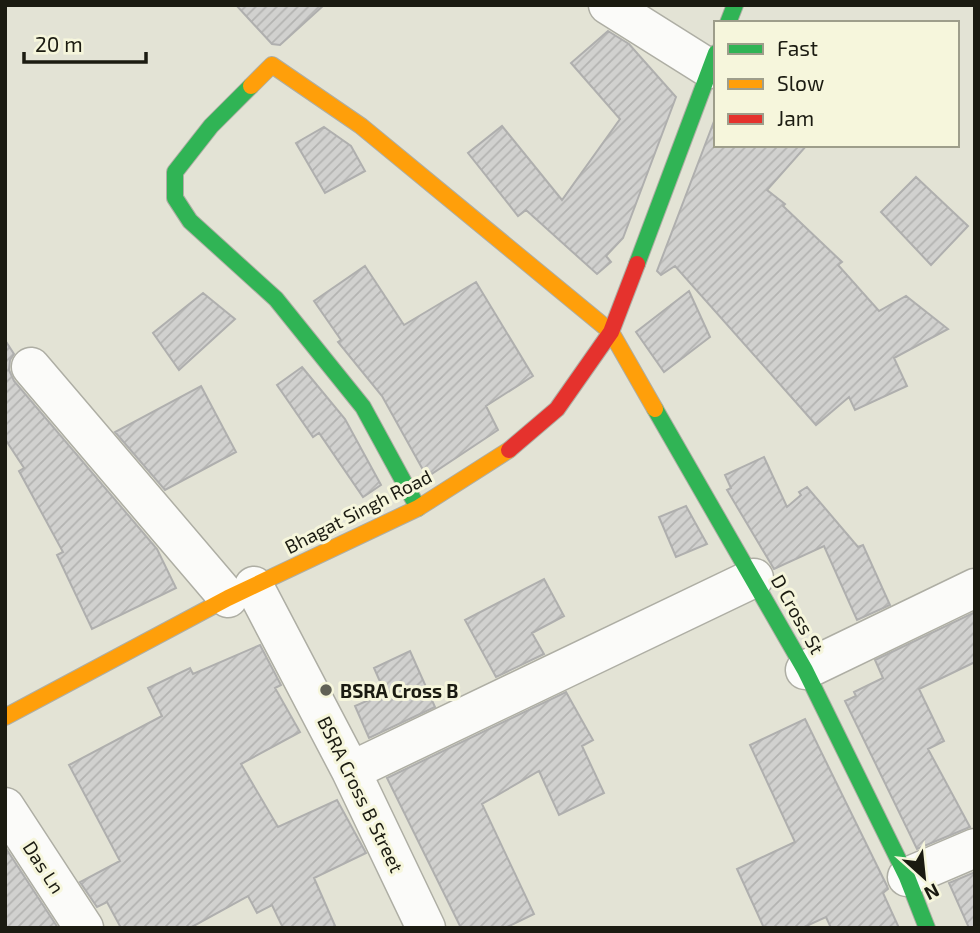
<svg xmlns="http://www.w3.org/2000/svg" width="980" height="933" viewBox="0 0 980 933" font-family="'Exo 2',sans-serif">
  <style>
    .building { fill: url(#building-hatch); stroke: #afafae; stroke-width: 2 }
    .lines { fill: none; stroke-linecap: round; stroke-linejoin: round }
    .street-casing { stroke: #aeaea4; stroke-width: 41 }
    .fast-casing { stroke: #aeaea4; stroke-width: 18 }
    .slow-casing { stroke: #aeaea4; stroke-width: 18 }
    .jam-casing { stroke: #aeaea4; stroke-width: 18 }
    .street { stroke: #fbfbf9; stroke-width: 38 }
    .fast { stroke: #30b455; stroke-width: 16 }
    .slow { stroke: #ff9f0a; stroke-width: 16 }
    .jam { stroke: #e5322d; stroke-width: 16 }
    .poi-dot { fill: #616156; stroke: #f6f6dc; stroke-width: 2.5 }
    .labels { text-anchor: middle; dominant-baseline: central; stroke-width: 6; stroke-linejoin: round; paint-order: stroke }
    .street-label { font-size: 19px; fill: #1b1b11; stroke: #f6f6dc }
    .poi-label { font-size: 19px; font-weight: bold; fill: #1b1b11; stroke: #f6f6dc; text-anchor: start }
  </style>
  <defs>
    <pattern id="building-hatch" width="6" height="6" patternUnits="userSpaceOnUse" patternTransform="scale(1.75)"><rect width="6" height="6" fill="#d1d1cf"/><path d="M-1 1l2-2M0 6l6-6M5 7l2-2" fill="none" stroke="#b3b3b1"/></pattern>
  </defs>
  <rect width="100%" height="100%" fill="#e3e3d5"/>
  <path class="building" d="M236,5H324L280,45L272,44Z
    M608,31L629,44L676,97L623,238L606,256L611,262L597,274L526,210L518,216L468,153L502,126L562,200L620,119L571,63Z
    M716,116V145H807L767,190L785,204L783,206L842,262L838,265L879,311L906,296L948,329L894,358L907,386L855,410L849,397L816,425L675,266L661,275L657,271Z
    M324,127L351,146L365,171L325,193L296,143Z
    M916,177L968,226L931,265L881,212Z
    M365,266L404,325L476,282L533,376L486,406L498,430L427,477L382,396L338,342L341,340L314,301Z
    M689,291L710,337L664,372L636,332Z
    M203,293L235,319L179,370L153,333Z
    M5,340L14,354L10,360L9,370L14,381L157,549L176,588L92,629L57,555L63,552L19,471L24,468L5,439Z
    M302,367L345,419L381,485L363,497L319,433L313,437L277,385Z
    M201,386L236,452L165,490L115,432Z
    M764,457L787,507L801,495L799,492L807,487L858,547L863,545L890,605L857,620L824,546L774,569L727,490L731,488L725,475Z
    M686,506L707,544L676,557L659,517Z
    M544,579L564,616L532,633L544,654L496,677L465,620Z
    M975,612V662L919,689L944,741L928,749L970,827L917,849L845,701L856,696L854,692L883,678L875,660Z
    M260,645L281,685L275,688L300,732L241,764L278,827L337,800L366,853L314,878L336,928H283L272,905L257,913L248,896L190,928H121L107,902L97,907L80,882L120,861L69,765L162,716L148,688L190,668L193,674Z
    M410,651L435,707L369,738L355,706L385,693L374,668Z
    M566,692L593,740L582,746L604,793L559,815L539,771L482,804L534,914L505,928H461L387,778Z
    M805,719L887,886L888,889L883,893L899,928H831L826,917L802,928H764L737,869L795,842L750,745Z
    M5,847L58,928H5Z
    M975,872V928H969L949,883Z"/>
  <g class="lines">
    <defs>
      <path id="street" d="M608,5L710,69
        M31,367L228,598
        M254,586L351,771L426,928
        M805,670L975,588
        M351,771L754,578
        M5,807L84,928
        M907,877L975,848"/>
      <path id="fast" d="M728,23L735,5
        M251,86L211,126L175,172V198L190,221L276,299L363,407L418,508
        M637,264L716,53
        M655,409L805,670L907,877L927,928"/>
      <path id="slow" d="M251,86L272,65L361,126L611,332L655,409
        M5,717L228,598L418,508L509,450"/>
      <path id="jam" d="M509,450L557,409L611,332L637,264"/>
    </defs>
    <use href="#street" class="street-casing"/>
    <use href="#fast" class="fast-casing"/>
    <use href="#slow" class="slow-casing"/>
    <use href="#jam" class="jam-casing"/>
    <use href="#street" class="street"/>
    <use href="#fast" class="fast"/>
    <use href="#slow" class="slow"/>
    <use href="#jam" class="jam"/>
  </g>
  <circle class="poi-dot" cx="326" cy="690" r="7"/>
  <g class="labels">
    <g class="street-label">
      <text transform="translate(358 511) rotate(-27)">Bhagat Singh Road</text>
      <text transform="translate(798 614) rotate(61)">D Cross St</text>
      <text transform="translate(361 794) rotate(64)">BSRA Cross B Street</text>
      <text transform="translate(44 867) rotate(57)">Das Ln</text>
    </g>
    <g class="poi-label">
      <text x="340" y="690">BSRA Cross B</text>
    </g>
  </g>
  <rect width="980" height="933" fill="none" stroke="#1b1b11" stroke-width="14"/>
  <rect x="714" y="21" width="245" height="126" fill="#f6f6dc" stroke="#9e9e8b" stroke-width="2"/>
  <rect x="728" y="44" width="35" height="10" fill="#30b455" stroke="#9e9e8b" stroke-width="2"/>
  <text x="777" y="56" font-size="21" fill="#1b1b11">Fast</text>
  <rect x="728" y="79" width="35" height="10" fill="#ff9f0a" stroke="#9e9e8b" stroke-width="2"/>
  <text x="777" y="91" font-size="21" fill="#1b1b11">Slow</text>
  <rect x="728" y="114" width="35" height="10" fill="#e5322d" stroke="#9e9e8b" stroke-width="2"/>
  <text x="777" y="126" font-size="21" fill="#1b1b11">Jam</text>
  <g transform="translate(924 877) rotate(153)" stroke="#f6f6dc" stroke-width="5" paint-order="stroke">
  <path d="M0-5L12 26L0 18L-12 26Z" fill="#1b1b11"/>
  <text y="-10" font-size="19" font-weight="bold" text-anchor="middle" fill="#1b1b11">N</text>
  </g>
  <path d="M24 52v10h122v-10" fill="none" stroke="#1b1b11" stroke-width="3.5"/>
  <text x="35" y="52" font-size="21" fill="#1b1b11" stroke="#f6f6dc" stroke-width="5" paint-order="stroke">20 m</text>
</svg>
